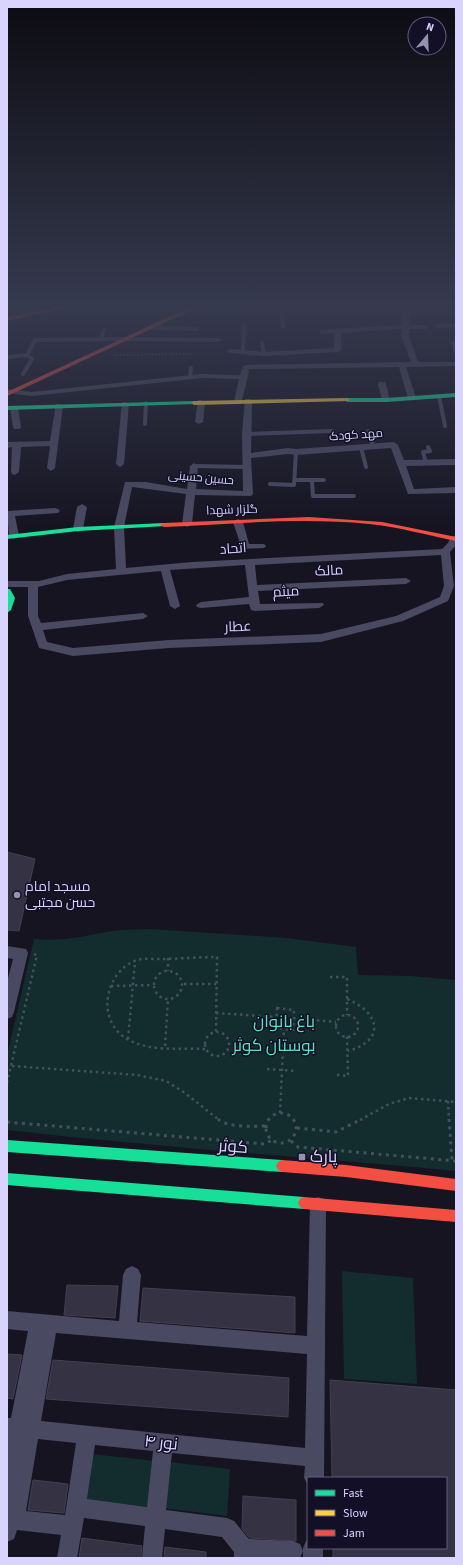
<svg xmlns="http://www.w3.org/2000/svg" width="463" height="1565" viewBox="0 0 463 1565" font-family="'Source Sans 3',Cairo,sans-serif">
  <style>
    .green { fill: #132c2d }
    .building { fill: #343243; stroke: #433f54 }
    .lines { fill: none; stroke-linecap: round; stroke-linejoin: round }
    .path-far2 { stroke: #44505f; stroke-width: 1.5; stroke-dasharray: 1.5 2; stroke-linecap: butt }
    .path-far1 { stroke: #44505f; stroke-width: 2.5; stroke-dasharray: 2.5 3.5; stroke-linecap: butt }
    .path { stroke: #44505f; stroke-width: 3; stroke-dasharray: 3 4.5; stroke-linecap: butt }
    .lane { stroke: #4a4962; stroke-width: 4 }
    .street { fill: #4a4962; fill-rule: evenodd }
    .fast { fill: #16e098; fill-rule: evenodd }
    .slow { fill: #ffcf43; fill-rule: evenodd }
    .jam { fill: #f24e42; fill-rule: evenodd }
    .poi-dot { fill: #9591b1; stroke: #130f26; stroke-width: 1.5 }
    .labels { text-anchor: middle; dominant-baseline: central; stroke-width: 3; stroke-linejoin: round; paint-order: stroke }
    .far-street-label { font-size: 12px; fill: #d9d4ff; stroke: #130f26 }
    .street-label { font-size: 14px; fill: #d9d4ff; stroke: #130f26 }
    .poi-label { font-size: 14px; fill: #d9d4ff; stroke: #130f26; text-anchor: start }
    .near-park-label { font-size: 17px; fill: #5fe0c0; stroke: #130f26 }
    .near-street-label { font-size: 17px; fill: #d9d4ff; stroke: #130f26 }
    .near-poi-label { font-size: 17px; fill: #d9d4ff; stroke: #130f26; text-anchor: start }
  </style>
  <rect width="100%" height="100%" fill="#161421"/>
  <path class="green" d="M150,929L287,938L356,947L358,975L411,976L456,980V1171C306,1157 156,1147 7,1130V1055L34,939C65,942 83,936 112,931C124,929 137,930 150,929Z
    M342,1271L413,1278L417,1384L344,1379Z
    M93,1454L155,1461L150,1507L87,1500Z
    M168,1462L230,1469L227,1516L163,1508Z"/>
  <path class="building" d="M7,852L35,859L19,931L7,930Z
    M67,1285L118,1286L115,1318L64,1315Z
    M143,1288L295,1297V1333L140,1321Z
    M7,1354L22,1355L13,1399L7,1398Z
    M53,1360L289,1378L288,1417L46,1399Z
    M330,1380L456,1390V1558H333V1548H446V1478H332Z
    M33,1480L68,1484L64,1513L28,1510Z
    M243,1496L296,1500V1541L250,1538L242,1529Z
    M82,1538L142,1546L141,1558H79Z
    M165,1547L206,1552V1558H164Z"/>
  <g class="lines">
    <path class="path-far2" d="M113,355L192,354"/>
    <path class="path-far1" d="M168,958V971
      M154 985a14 14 0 1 1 28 0a14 14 0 1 1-28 0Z
      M330,977H347V1015
      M184,984H216
      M111,986L153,985
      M347,999C379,1012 387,1040 348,1051
      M277,1008L294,1010L293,1030L276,1028Z
      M216,1013L276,1017
      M336 1026a11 11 0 1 1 22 0a11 11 0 1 1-22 0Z
      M293,1018L336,1022
      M205 1044a12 12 0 1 1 24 0a12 12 0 1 1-24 0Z
      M128,1039L135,962
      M165,1046L168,999
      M205,1049C180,1048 149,1052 127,1039C95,1020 105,971 137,960C144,958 152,959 159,959C178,959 198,957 217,957L216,1032
      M12,1066L137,1075L166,1081L185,1093L219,1120
      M267,1069L296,1071
      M337,1075L348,1076L347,1036
      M7,1083L37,955L33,954
      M448,1101L449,1120
      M280,1113L284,1029
      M360,1120L389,1104L409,1098L456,1102"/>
    <path class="path" d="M266 1128a15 15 0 1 1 30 0a15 15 0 1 1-30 0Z
      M218,1119C228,1128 253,1126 266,1126
      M449,1119L452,1160
      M7,1122L265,1144L272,1140
      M297,1128L336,1132L362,1119
      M291,1141L298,1147L456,1161"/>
    <path class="lane" d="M21,308L23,315
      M217,308V312
      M328,308L329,310
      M283,327L281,309L285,308
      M404,327H426
      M150,328L197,329
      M322,332L337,331
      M101,339L104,330
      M262,343L264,354
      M453,343L456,352
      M243,352L244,326
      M7,357L27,355L35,340L125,339
      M23,374L32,359L27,355
      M190,377L191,368
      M439,396L445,426
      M145,424L146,403
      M368,431L373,446
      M246,434L332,431
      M361,447L366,467
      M426,463L423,452L430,451L428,447
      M194,466L247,467
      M295,480H324
      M312,481L313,496H354
      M270,484L294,485L296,452"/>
    <path class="street" d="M402,308H410L409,336L418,362H456V366L406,367L416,398L412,400L408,398L399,367L247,369L249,371L242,401L238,403L234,401L239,379L202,378L32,396L7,393V389L32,392L202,374L240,375L242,369H244L242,367L246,365L411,362L401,336L402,329L341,333L342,350L338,352L264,356L230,353L226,351L230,349L264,352L334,348V329L402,325Z
      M456,323V327L438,328L434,326L438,324Z
      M122,337L218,338L222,340L218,342L125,341L121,339Z
      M379,382H385L386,384L390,400L389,402H383L382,400L378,384Z
      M245,399H251L252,401L251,453L288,448L296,449L394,442L398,445L404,460L456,459V465L406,466L414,489L456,487V493L408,494L391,448L296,455L288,454L251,458L253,494L251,496L195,495L192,524L187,527L182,524L186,494L132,487L124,527L126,568L192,562L442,549L448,543L451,536H456V545L450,552L454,586L448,601L403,621L321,642L169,648L73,656L39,648L28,616V587H7V581H39L67,574L116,569L114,527L125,482H146L187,489L190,466L194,463L198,466L196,489L243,491L242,434ZM441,555L444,586L440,597L396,616L321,634L169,640L73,648L47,642L43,630L143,619L148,616L143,613L41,623L38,616V587L67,580L161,571L170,606L175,609L180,606L170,570L245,565L249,597L201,602L196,605L197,607L201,608L249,604L251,610L255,611L319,608L324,605L323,603L260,604L258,591L406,584L411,581L406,578L257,585L255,565Z
      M198,400H201L205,402L203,422L199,424L195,422Z
      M122,402H125L129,404L124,464L120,467L116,464Z
      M56,404H59L63,406L55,468L51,471L47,468L50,446L21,447L19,472L15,475L12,474L11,472L12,447L7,448V442L50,441Z
      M11,406H14L18,408L21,427L20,429H14L13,427L10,408Z
      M82,504L87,507L83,529L78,532L73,529L77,507Z
      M55,508L58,509L60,511L58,513L15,516L19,536L14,539L9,536L7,511Z
      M238,519L243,522L249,544H264L266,546L264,548L242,549L233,522Z
      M7,946L26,949L28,953L14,1012L12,1017L7,1019V982L13,959L7,958Z
      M318,1197L324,1199L326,1205L324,1478H308V1485L304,1478L305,1466L172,1453L166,1510L227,1518L234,1521L249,1539L293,1541L300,1544L303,1551L300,1558H234V1552L222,1537L165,1529L162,1558H142L145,1526L84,1518L77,1558H57L61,1535L17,1530L14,1539L7,1542L8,1502L7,1503V1418H11L28,1331L7,1329V1311L119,1321L123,1275L126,1269L132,1266L138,1269L141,1275L137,1322L307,1336L310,1205L312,1199ZM56,1333L307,1354L305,1448L41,1421ZM38,1439L76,1443L65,1515L26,1511ZM95,1445L153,1451L147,1507L87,1499Z
      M308,1540V1548H323V1558H303V1548L306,1541Z"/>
    <path class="fast" d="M456,393V397L386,402H347L344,400L347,398H386Z
      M194,401L196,402V404L7,410V406Z
      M164,523L166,524V526L78,531L7,539V535L78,527Z
      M7,589H10L15,598L11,610L7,613Z
      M7,1140L282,1160L286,1162L288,1166L286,1170L282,1172L7,1152Z
      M7,1173L304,1197L308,1199L310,1203L308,1207L304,1209L7,1185Z"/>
    <path class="slow" d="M347,398L349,399V401L194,405L191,403L194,401Z"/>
    <path class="jam" d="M54,308H66L7,321V317Z
      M191,308H199L177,317L7,396V392L173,315Z
      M309,517L382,522L456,537V541C427,535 398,527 369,524C301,517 232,524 164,527L160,525L164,523Z
      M282,1160L346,1165L456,1179V1191L346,1177L282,1172L278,1170L276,1166L278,1162Z
      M304,1197L456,1210V1222L304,1209L300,1207L298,1203L300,1199Z"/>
  </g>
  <linearGradient id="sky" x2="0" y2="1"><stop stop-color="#0c0b12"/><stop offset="0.58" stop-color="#363a4e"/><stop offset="1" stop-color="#363a4e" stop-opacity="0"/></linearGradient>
  <rect width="463" height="527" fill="url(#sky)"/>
  <g class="poi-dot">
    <circle cx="17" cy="895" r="4"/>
    <rect x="298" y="1153" width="8" height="8" rx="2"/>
  </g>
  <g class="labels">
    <g class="far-street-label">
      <text transform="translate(356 435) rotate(-4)">مهد کودک</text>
      <text transform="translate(201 478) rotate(5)">حسین حسینی</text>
      <text transform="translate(232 510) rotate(-2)">گلزار شهدا</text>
    </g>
    <g class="street-label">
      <text transform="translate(233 549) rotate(-4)">اتحاد</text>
      <text transform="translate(329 571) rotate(-3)">مالک</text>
      <text transform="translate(286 592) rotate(-3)">میثم</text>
      <text transform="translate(238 627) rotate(-2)">عطار</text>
    </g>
    <g class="poi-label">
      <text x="25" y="887">مسجد امام<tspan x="25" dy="16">حسن مجتبی</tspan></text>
    </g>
    <g class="near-park-label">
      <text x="284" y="1022">باغ بانوان</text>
      <text x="274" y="1046">بوستان کوثر</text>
    </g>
    <g class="near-street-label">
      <text transform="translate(233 1147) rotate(4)">کوثر</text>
      <text transform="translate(161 1443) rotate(6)">نور ۴</text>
    </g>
    <g class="near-poi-label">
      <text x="310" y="1157">پارک</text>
    </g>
  </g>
  <rect width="463" height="1565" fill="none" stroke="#d9d4ff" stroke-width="16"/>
  <rect x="307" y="1477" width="140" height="72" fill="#130f26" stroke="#625e7d"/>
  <rect x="315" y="1490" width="20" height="6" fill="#16e098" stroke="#625e7d"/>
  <text x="343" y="1497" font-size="12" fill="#d9d4ff">Fast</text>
  <rect x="315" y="1510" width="20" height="6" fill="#ffcf43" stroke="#625e7d"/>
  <text x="343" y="1517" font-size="12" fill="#d9d4ff">Slow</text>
  <rect x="315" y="1530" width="20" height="6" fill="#f24e42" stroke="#625e7d"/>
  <text x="343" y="1537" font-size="12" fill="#d9d4ff">Jam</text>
  <g transform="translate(427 36) rotate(19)"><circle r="19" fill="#130f26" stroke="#625e7d"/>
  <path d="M0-3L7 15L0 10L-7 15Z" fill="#9591b1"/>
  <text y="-6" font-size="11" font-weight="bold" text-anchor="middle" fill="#d9d4ff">N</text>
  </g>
</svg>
